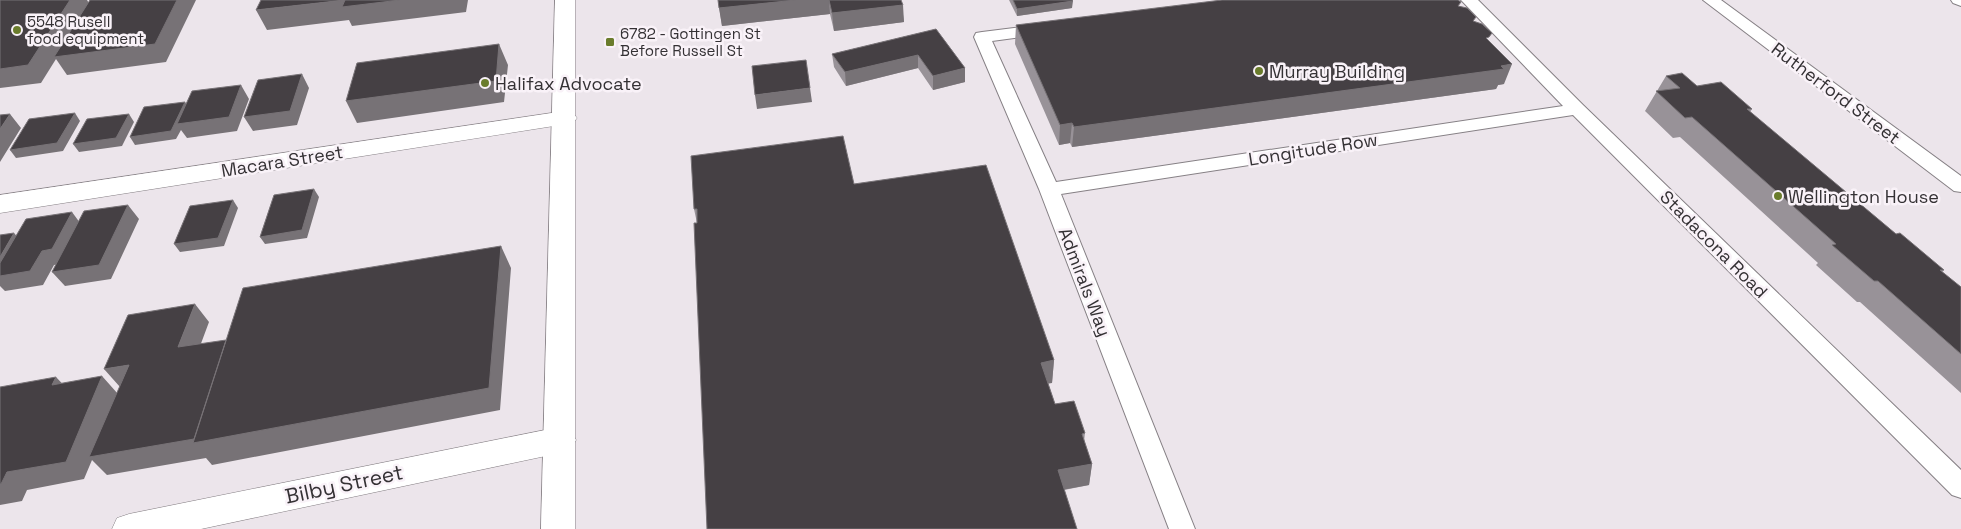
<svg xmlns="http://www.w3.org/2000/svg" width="1961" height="529" viewBox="0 0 1961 529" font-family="'Space Grotesk',sans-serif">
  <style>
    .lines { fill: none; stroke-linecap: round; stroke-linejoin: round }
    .lane-casing { stroke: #868085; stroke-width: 2 }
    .street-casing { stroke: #868085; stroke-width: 1 }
    .secondary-casing { stroke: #868085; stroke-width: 1 }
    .lane { fill: #fff; fill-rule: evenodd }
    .street { fill: #fff; fill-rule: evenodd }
    .secondary { fill: #fff; fill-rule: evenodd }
    .wall { fill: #989298 }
    .shaded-wall { fill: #777276 }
    .building { fill: #454044; stroke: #777276 }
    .poi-dot { fill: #6a7c2c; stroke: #f9f2f8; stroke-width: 2 }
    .labels { text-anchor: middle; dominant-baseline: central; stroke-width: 5; stroke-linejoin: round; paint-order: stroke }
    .far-poi-label { font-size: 15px; fill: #343134; stroke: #f9f2f8; text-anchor: start }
    .poi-label { font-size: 18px; fill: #343134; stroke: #f9f2f8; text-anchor: start }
    .street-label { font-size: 18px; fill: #343134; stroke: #f9f2f8 }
    .near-street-label { font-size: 21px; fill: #343134; stroke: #f9f2f8 }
  </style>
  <rect width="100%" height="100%" fill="#ece5eb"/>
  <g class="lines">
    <defs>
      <path id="lane" d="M1461,0H1478L1583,105L1961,470V498L1952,495L1573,115L1061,194L1195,529H1169L1039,189L974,37L976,33L982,32L1045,24L1051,25L1053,29L1051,33L1045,34L992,41L1056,182L1563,106Z
        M1703,0H1721L1961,176V192L1954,191Z
        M1951,0H1961V6L1953,3Z"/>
      <path id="street" d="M565,111L573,113L577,118L573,123L0,213V195Z
        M560,427L571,431L576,440L571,449L560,453L201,529H112L117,518L129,514Z"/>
      <path id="secondary" d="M555,0H575V529H541Z"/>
    </defs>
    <use href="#lane" class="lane-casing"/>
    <use href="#street" class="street-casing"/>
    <use href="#secondary" class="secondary-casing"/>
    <use href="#lane" class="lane"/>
    <use href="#street" class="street"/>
    <use href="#secondary" class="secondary"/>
  </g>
  <path class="wall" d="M718,0H901L904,22L834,31L830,14L722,26Z
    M1009,0H1072V8L1017,16Z
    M1459,6L1474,21L1489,41L1504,84L1498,85L1496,89L1072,147L1070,143L1059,145L1015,44L1016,25Z
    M936,29L965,68V82L933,90L918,68L846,86L834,67L832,54Z
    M1666,76L1697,86L1752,109L1750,112L1896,234L1944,270L1942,272L1961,287V393L1860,302H1857L1816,265L1818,263L1680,137L1673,138L1645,111Z
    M854,184L1054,360L1052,383H1048L1055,404L1085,433L1084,442L1092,464L1089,485L1064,490L697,223L694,209Z"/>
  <path class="shaded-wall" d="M70,0H87L90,5L177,0H196L166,62L67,75L56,59L41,83L0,88V69Z
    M345,0H468L466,12L352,26L349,20L267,30L256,10Z
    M796,0H829L830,14L722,26L719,8Z
    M1073,1L1072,8L1017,16V9Z
    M903,5L904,22L834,31L832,13Z
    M499,44L508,65L504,102L357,123L346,101Z
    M918,55V68L846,86L845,72Z
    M1512,64L1504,84L1498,85L1496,89L1072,147L1074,127Z
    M965,68V82L933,90V76Z
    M302,74L309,88L297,125L253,131L244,117Z
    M241,85L249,99L237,131L187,138L181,130L176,139L135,145L130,137L185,102L190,110Z
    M810,88L812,102L757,109L755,95Z
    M75,113L80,121L63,151L16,158L10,150Z
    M10,114L21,128L0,162V129Z
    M129,114L134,122L122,146L79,152L73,144Z
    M1072,123L1070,143L1059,145L1060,125Z
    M314,189L319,197L307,238L265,244L260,237Z
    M233,200L238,208L224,246L180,252L174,244Z
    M128,205L139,219L111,279L65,286L52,272Z
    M72,212L83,227L64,263L54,265L43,285L5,291L0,286V276Z
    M14,233L21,241L0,272V257Z
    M501,246L511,268L500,410L212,465L206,458L107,475L92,460L84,479L27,490L22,501L0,505V484L7,472L102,376L118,394Z
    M195,304L209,322L193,365L178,347Z
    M1054,360L1052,383L1040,385L1041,363Z
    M129,365L120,387L104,369Z
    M56,377L73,395L52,385Z
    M1092,464L1089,485L1056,491L1058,470Z"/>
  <path class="building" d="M0,0H70L28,65L0,69Z
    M90,0H177L155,44L54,57Z
    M261,0H400L342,7L345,0L256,10Z
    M718,0H796L719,8Z
    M829,0H901L903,5L832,13Z
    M1013,0H1072L1073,1L1017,9Z
    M1222,0H1458L1461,2L1458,6L1467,8L1476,17L1473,21L1482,24L1492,33L1489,37L1486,38L1512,64L1501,66L1504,69L1074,127L1072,123L1060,125L1016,25Z
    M936,29L965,68L933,76L918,55L845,72L832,54Z
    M499,44L496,81L346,101L357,63Z
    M806,60L810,88L755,95L752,66Z
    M1682,73L1697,86L1721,82L1752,109H1747L1896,234L1900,233L1944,270H1940L1961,287V354L1878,281H1874L1832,245L1836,244L1692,117L1685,118L1656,91L1680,88L1666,76Z
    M302,74L290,111L244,117L258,80Z
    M241,85L229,117L177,124L192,91Z
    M185,102L171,131L130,137L144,107Z
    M75,113L57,143L10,150L29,119Z
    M10,114L0,129V115Z
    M129,114L116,138L73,144L87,119Z
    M843,136L854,184L986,165L1054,360L1041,363L1055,404L1074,401L1085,433L1082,434L1092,464L1058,470L1077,529H707L694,223H697V209H694L691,156Z
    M314,189L302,230L260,237L274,195Z
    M233,200L218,238L174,244L190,206Z
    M128,205L99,265L52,272L84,211Z
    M72,212L52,249L42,251L30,271L0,276V263L26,219Z
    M14,233L0,257V235Z
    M501,246L489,388L193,443L243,288Z
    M195,304L178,347L226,340L194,439L89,457L129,365L104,369L128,315Z
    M102,376L66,462L7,472L1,484H0V387L56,377L52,385Z"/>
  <g class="poi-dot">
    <circle cx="17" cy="30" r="5"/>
    <rect x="605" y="37" width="10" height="10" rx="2.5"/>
    <circle cx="1259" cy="71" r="5"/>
    <circle cx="485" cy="83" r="5"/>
    <circle cx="1778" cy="196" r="5"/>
  </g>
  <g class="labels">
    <g class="far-poi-label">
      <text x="27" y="21">5548 Rusell<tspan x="27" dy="17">food equipment</tspan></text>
      <text x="620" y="33">6782 - Gottingen St<tspan x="620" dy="17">Before Russell St</tspan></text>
    </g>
    <g class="poi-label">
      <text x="1269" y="71">Murray Building</text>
      <text x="495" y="83">Halifax Advocate</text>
      <text x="1788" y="196">Wellington House</text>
    </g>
    <g class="street-label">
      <text transform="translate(1836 93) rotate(37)">Rutherford Street</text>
      <text transform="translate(1313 149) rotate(-9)">Longitude Row</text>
      <text transform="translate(282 161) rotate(-9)">Macara Street</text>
      <text transform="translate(1714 244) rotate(45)">Stadacona Road</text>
      <text transform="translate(1085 282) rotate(69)">Admirals Way</text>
    </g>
    <g class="near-street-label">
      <text transform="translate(344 484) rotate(-12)">Bilby Street</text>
    </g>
  </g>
</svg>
